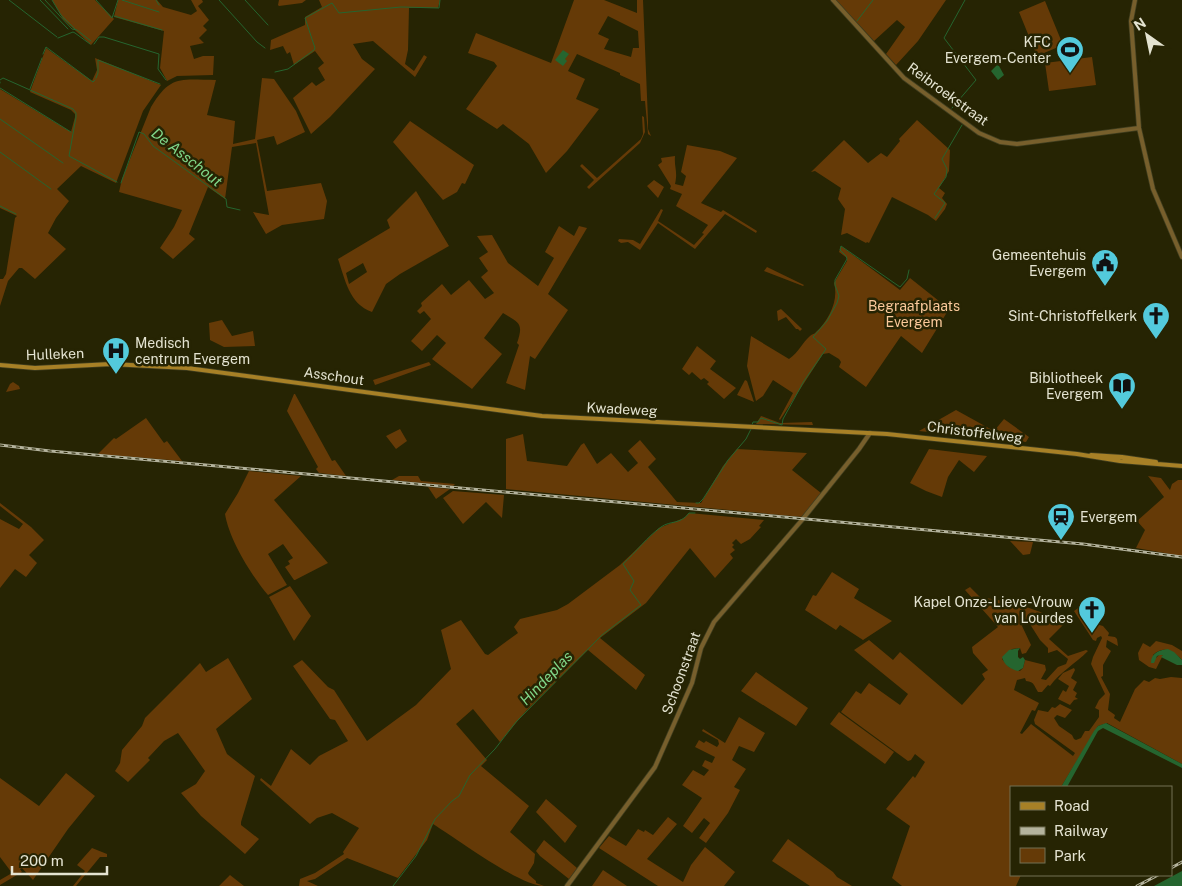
<svg xmlns="http://www.w3.org/2000/svg" width="1182" height="886" viewBox="0 0 1182 886" font-family="'Public Sans',sans-serif">
  <style>
    .green { fill: #653a07; fill-rule: evenodd }
    .water { fill: #25652f }
    .lines { fill: none; stroke-linecap: round; stroke-linejoin: round }
    .stream { stroke: #25652f; stroke-width: 1 }
    .tertiary-casing { stroke: #413f20; stroke-width: 5.5 }
    .secondary-casing { stroke: #413f20; stroke-width: 5.5 }
    .tertiary { stroke: #775f2c; stroke-width: 4 }
    .secondary { stroke: #a78026; stroke-width: 4 }
    .rail-casing { stroke: #b4b39d; stroke-width: 3 }
    .rail { stroke: #262403; stroke-width: 1; stroke-dasharray: 4; stroke-linecap: butt }
    .labels { text-anchor: middle; dominant-baseline: central; stroke-width: 5; stroke-linejoin: round; paint-order: stroke }
    .poi-label { font-size: 14px; fill: #e4e3d1; stroke: #262403; text-anchor: end }
    .street-label { font-size: 14px; fill: #e4e3d1; stroke: #262403 }
    .park-label { font-size: 14px; fill: #fac89a; stroke: #262403 }
    .water-label { font-size: 15px; font-style: italic; fill: #80d688; stroke: #262403 }
  </style>
  <rect width="100%" height="100%" fill="#262403"/>
  <path class="green" d="M52,0H95L114,19L91,45L63,19Z
    M118,0H157L163,7L191,15L197,11L191,0H202L203,2L198,6L209,20L203,26L207,30L199,38L204,43L190,46L194,59L203,56H214L213,75L177,76L167,81L160,68L164,31L114,17Z
    M279,0H306L302,3L279,6L278,5Z
    M319,0H440L438,8H409L408,50L405,64L414,71L424,55L427,57L415,77L373,41L353,44L362,59L375,69L330,117L311,134L293,98L312,82L316,86L325,80L318,68L324,63L315,51L294,65L290,52L287,54L283,46L270,50L271,40L305,25V17L322,7Z
    M574,0H604L637,13V0H643L648,120V129L651,136L648,134L645,101H641L640,84L620,75V73L577,54L568,71L585,79L576,99L599,109L567,151L546,173L529,144L503,124L497,129L466,109L497,66L494,62L468,53L476,33L551,63ZM608,16L638,31L639,48H633L631,57L604,49L609,39L598,34Z
    M836,0H946L918,41L896,65L886,54L905,27L897,20L874,41Z
    M1045,1L1063,45L1037,56L1019,12Z
    M46,48L92,81L97,70L95,58L161,85L143,111L116,183L81,166L57,189L69,201L56,218L48,233L66,249L35,279L22,268H19L8,281L0,306V279H3L6,274L15,218L17,216L0,208V89L71,132L75,117V114L71,110L30,92Z
    M1092,57L1096,85L1049,91L1045,63Z
    M262,78L274,79L296,111L305,132L277,145L274,136L257,140L267,191L321,183L327,201L324,219L282,225L266,234L253,212L269,215L256,143L232,147L225,199L208,187L189,234L195,239L173,259L160,248L174,227L182,210L119,192L122,179L151,107C171,74 181,80 216,80L207,115L235,121L233,144L255,139Z
    M642,116L644,117L645,132L640,143L589,189L587,187L594,180L580,166L582,164L597,178L641,139L643,134Z
    M917,120L950,150L949,171L939,188L945,193L942,198L947,204L945,209L936,221L928,215L892,197L869,243L867,242L866,243L847,233L841,235L845,209L838,199L841,188L815,171L811,172L844,140L868,163L881,153L887,157L900,141L899,139Z
    M410,121L474,165L465,184L462,183L457,192L443,200L393,142Z
    M687,145L720,151L737,158L701,203L721,212L723,210L757,231L756,233L725,214L695,249L658,223L640,250L628,242L621,243L618,241L619,239L633,240L640,244L661,209L663,210L658,221L694,245L704,234L702,233L708,225L676,206L682,194L670,189L671,186L658,165L662,162L661,158L675,156C674,168 678,171 675,184L683,186L686,176L681,172Z
    M654,180L664,187L658,198L647,186Z
    M416,191L449,246L400,274L386,284L372,312C349,304 345,279 338,259L390,228L387,220ZM363,263L367,272L349,284L346,273Z
    M559,226L574,236L579,226L587,228L548,294L568,310L535,359L530,356L525,390L506,383L519,345L517,343C524,323 519,323 503,313L484,338L502,354L472,389L432,359L446,343L437,335L422,351L411,341L431,319L424,311L420,314L417,311L422,306L421,303L442,284L451,295L469,280L485,299L494,293L481,277L488,271L479,258L488,252L477,236L492,235L508,263L538,286L554,258L545,252Z
    M841,246L900,290L910,278L949,309L922,353L901,336L866,387L839,367L841,362L839,359L829,353L823,354L780,420L779,419L793,393L773,380L763,396L756,401L747,366L751,336L789,359C799,352 802,343 810,336C812,334 815,334 816,332C829,320 839,300 834,283L847,261V258L839,252Z
    M767,267L804,285L803,286L764,271Z
    M781,309L802,329L800,331L798,329H796L786,317L778,321L777,311Z
    M222,320L232,336L253,331L255,346L224,347L210,340L209,323Z
    M697,346L716,361L710,369L736,388L724,399L707,384L709,382L704,378L701,380L692,372L689,375L682,369Z
    M429,362L431,365L378,384L375,385L373,380Z
    M745,380L747,381L754,402L737,395Z
    M13,382L19,386L20,389L6,392L10,384Z
    M294,394H295L332,461L335,460L346,476L319,473L316,469L318,467L287,411Z
    M956,410L994,431L1004,419L1029,437L1026,442L919,431Z
    M761,416L780,423L812,422L813,425L756,424Z
    M146,418L164,443L167,441L182,461L98,454L114,438L116,439Z
    M400,429L407,441L396,449L386,436Z
    M523,434L527,461L567,466L581,445L584,443L597,464L611,453L628,472L638,463L628,451L640,440L656,459L648,467L677,502L701,503L723,466L737,449L807,453L792,470L821,493L803,517L506,489V439Z
    M929,449L987,456L974,472L959,460L948,477L942,497L926,491L910,483Z
    M249,471L301,476L274,500L328,563L295,580H294L285,567L290,564L288,561L293,558L283,544L268,554L287,585L268,595C251,575 229,539 225,514L238,493Z
    M399,476H418L421,481L455,484L453,486L392,480Z
    M1148,476L1161,478L1170,490L1172,484L1178,480H1182V556L1136,548L1145,530L1137,521L1164,497Z
    M428,487L450,489L436,499Z
    M453,491L504,495L502,518L486,502L463,524L443,498Z
    M0,503L31,527L44,540L29,555L37,563L26,577L15,569L0,588V519L19,529L23,524L0,506Z
    M689,513L764,520L759,526L761,527L750,539L741,544L736,539L732,543L734,545L732,547L735,550L730,554L733,558L715,578L690,548L646,603L600,638L645,675L636,690L588,650L526,711L500,742L473,709L456,724L487,760L481,766L529,806L510,832L535,854L534,863L528,873L529,875L536,881V883L544,886C520,886 457,839 433,824L427,840L398,878L347,858L315,879L307,881L318,886H299L300,879L315,873L344,854L343,852L359,828L332,813L317,818L310,824L260,780L261,778L271,786L291,749L310,765L319,756L348,741L335,720L330,719L293,666L302,660L328,687L334,690L367,741L416,705L451,669L441,630L461,620L485,654L488,655L518,633L514,627L520,619L557,610L568,604L620,565L659,528L684,518Z
    M1010,541L1033,542L1030,554L1023,555Z
    M832,572L859,589L854,598L892,621L863,640L840,625L836,630L805,610L813,595L816,596Z
    M290,586L311,616L294,641L269,597Z
    M970,587L980,597L1015,603L1043,613L1068,618L1066,622L1049,639L1068,656L1086,650L1088,651C1075,664 1060,672 1050,686L1048,685L1042,692H1038C1034,686 1035,682 1026,681L1025,678L1017,680L1014,690L1039,703L1035,711L1032,710L1020,733L1022,734L1031,724L1073,756L1075,753L1035,724L1034,720L1038,710L1048,712L1052,707L1055,708L1060,704L1072,710L1065,718L1057,715L1054,718L1059,726L1072,735L1074,739L1076,740L1081,738L1085,731H1089L1099,717V710L1095,708L1099,700L1105,694L1091,664L1093,657L1102,638L1101,636L1097,638L1096,641L1093,640L1074,611L1081,606L1096,624L1103,626L1109,633L1108,636L1115,637L1117,639L1118,646L1107,640L1106,647L1111,651L1103,665V676L1101,677L1110,694L1108,710L1115,715L1114,718L1120,722L1135,689L1144,680L1149,682L1155,678L1160,679L1171,677L1182,678V764L1107,723L1098,726L1061,787H1011V875H1021L1016,886H902L892,878L910,826L886,809L913,776L915,778L925,762L915,754L911,760L908,761L841,712L856,691L861,694L869,683L900,705L908,694L854,650L869,640L893,660L900,652L962,705L985,679L982,674L988,670L973,653L972,647L998,627L965,590ZM1028,621L1040,640L1048,648V653L1057,650L1068,659L1066,664L1058,667L1046,680L1041,679L1046,670L1045,665L1025,660L1023,668L1020,671L1009,667L1002,659L1012,649L1020,648L1022,654L1026,653L1031,645L1022,626L1025,622Z
    M1156,641L1172,645L1182,651V660C1173,651 1164,645 1153,655L1156,658L1160,654L1163,655L1156,669L1149,667L1139,660L1138,653L1143,643L1150,647Z
    M228,658L252,699L216,729L227,754L255,776L241,822V825L259,839L245,854L201,816L181,793L196,784L205,771L178,733L164,741L148,758L150,760L128,782L115,771L120,763L122,750L142,726L145,718L200,663L206,672Z
    M1074,668L1075,670L1071,678L1077,682L1073,690L1077,693L1075,697L1078,699L1074,700L1070,705L1058,699L1063,690L1066,692L1069,686L1058,679L1063,673Z
    M756,672L808,708L796,726L741,691Z
    M839,712L894,752L885,764L830,724Z
    M739,717L765,733L754,752L739,746L732,760L746,769L734,787L740,790L728,813L706,843L699,838L710,823L704,818L692,833L683,826L702,798L682,785L693,770L704,776L709,770L702,766L705,760L712,763L715,757L695,747L699,740L704,743L706,741L717,747L719,744L718,740L702,731L703,729L725,743Z
    M66,773L95,796L68,829L33,880L22,868L20,869L22,872L0,885V880L12,873L0,857V778L39,806Z
    M546,799L577,826L565,843L536,812Z
    M668,817L677,824L647,859L683,882L691,865L705,847L735,872L724,886H658L599,848L609,836L626,846L638,829L644,832L645,830L653,835Z
    M788,839L833,872L837,877L852,886H810L772,861Z
    M544,840L577,868L569,879L540,856L536,851Z
    M92,848L107,854V857H100L76,886H73L85,871L77,865Z
    M603,870L627,886H592Z
    M230,875L244,886H219Z"/>
  <path class="water" d="M563,50L569,54L565,59L567,61L563,66L555,60Z
    M997,65L999,66L1004,75L998,80L991,71Z
    M1020,648L1018,651V657L1020,659L1023,657L1025,660L1023,668L1018,671C1010,669 1004,665 1002,657L1009,650Z
    M1168,649L1174,652L1182,660V665H1177L1161,657L1163,655H1160L1157,656L1154,663H1151C1151,653 1159,650 1168,649Z
    M1106,723L1182,764V768L1103,728L1098,731L1067,787H1061L1094,731L1098,726Z
    M1182,871V886H1154Z"/>
  <g class="lines">
    <path class="stream" d="M9,0L57,37
      M40,0L68,29
      M45,0L72,29L77,30L91,41
      M52,0L61,15L75,29
      M96,0L112,18L118,0
      M122,0L159,12
      M156,0L159,5
      M219,0L257,42L265,48
      M245,0L268,25
      M114,16L162,30
      M857,21L873,0
      M58,38L73,32L75,33L90,44
      M94,44L99,37H104L159,54L158,69L166,80
      M43,54L46,47L93,82L95,80
      M275,72L288,69L314,50L315,48L305,18L332,3L339,13L401,7L439,8L440,0
      M96,78L98,73V60L160,84
      M0,80L3,78L73,109L76,113V117L69,156L117,182
      M0,82V83
      M0,88L71,132
      M30,89L42,58
      M952,108L976,80L944,38L965,0
      M0,119L63,163
      M0,152L51,189
      M121,183L139,132L144,134L153,146L226,199L227,207L240,210
      M0,206L16,214
      M935,218L945,203L934,194L946,177L947,169L942,159L962,125
      M752,425L753,422H758L761,418L782,425L783,419L804,381L826,349L813,337L827,321L837,303L839,296L835,285V280L847,259L846,256L840,250L841,246L900,287L907,279L909,270
      M696,503H699L703,499L728,460L746,439L751,429
      M393,886L416,856L435,819L452,801L459,796L470,775L495,749L516,722L602,635L641,605L630,590L634,581L623,564C636,552 647,537 661,527C671,520 680,525 689,513H695"/>
    <defs>
      <path id="tertiary" d="M833,0L904,78L979,133L1000,142L1017,144L1139,128
        M1135,0L1131,21L1139,128L1153,189L1182,257
        M567,886L655,767L692,683L701,648L714,622L802,520L859,449L870,433"/>
      <path id="secondary" d="M0,365L35,368L111,364L187,368L542,416L887,434L1077,454L1120,461L1182,466
        M1091,455L1122,457L1156,462"/>
    </defs>
    <use href="#tertiary" class="tertiary-casing"/>
    <use href="#secondary" class="secondary-casing"/>
    <use href="#tertiary" class="tertiary"/>
    <use href="#secondary" class="secondary"/>
    <defs>
      <path id="rail" d="M0,445L50,451L1083,544L1182,557
        M1171,868L1182,862
        M1137,886L1158,875"/>
    </defs>
    <use href="#rail" class="rail-casing"/>
    <use href="#rail" class="rail"/>
  </g>
  <defs>
    <symbol id="stadium-pin" viewBox="-11 -11 22 30"><path d="M0 17L-7.5 6A9.5 9.5 0 1 1 7.5 6Z" fill="#53cadc" stroke="#262403"/><path d="M0-5a6.5 5 0 1 0 0 10a6.5 5 0 1 0 0-10ZM-3.5-1.8h7v3.6h-7Z" fill="#111"/></symbol>
    <symbol id="civic-pin" viewBox="-11 -11 22 30"><path d="M0 17L-7.5 6A9.5 9.5 0 1 1 7.5 6Z" fill="#53cadc" stroke="#262403"/><path d="M-.6-6.5H3V-4.5H.6V-3L4-1V1h2V6H-6V1h2V-1L-.6-3ZM-1.2 2.5V6h2.4V2.5Z" fill="#111"/></symbol>
    <symbol id="church-pin" viewBox="-11 -11 22 30"><path d="M0 17L-7.5 6A9.5 9.5 0 1 1 7.5 6Z" fill="#53cadc" stroke="#262403"/><path d="M-1.2-6h2.4v3.5h3.3v2.4h-3.3V6h-2.4V-.1h-3.3v-2.4h3.3Z" fill="#111"/></symbol>
    <symbol id="hospital-pin" viewBox="-11 -11 22 30"><path d="M0 17L-7.5 6A9.5 9.5 0 1 1 7.5 6Z" fill="#53cadc" stroke="#262403"/><path d="M-5-5h3v3.5h4V-5h3V5h-3V1.5h-4V5h-3Z" fill="#111"/></symbol>
    <symbol id="library-pin" viewBox="-11 -11 22 30"><path d="M0 17L-7.5 6A9.5 9.5 0 1 1 7.5 6Z" fill="#53cadc" stroke="#262403"/><path d="M-6-4Q-3-5.5-.7-3.5V5Q-3 3-6 4ZM6-4Q3-5.5 .7-3.5V5Q3 3 6 4Z" fill="#111"/></symbol>
    <symbol id="station-pin" viewBox="-11 -11 22 30"><path d="M0 17L-7.5 6A9.5 9.5 0 1 1 7.5 6Z" fill="#53cadc" stroke="#262403"/><path d="M-3-6H3Q5-6 5-4V2Q5 4 3 4L4.5 6H3L1.5 4h-3L-3 6H-4.5L-3 4Q-5 4-5 2V-4Q-5-6-3-6ZM-3.5-4v3h7v-3ZM-3.5 1v1.5H-2V1ZM2 1v1.5H3.5V1Z" fill="#111"/></symbol>
  </defs>
  <g fill-rule="evenodd">
    <use href="#stadium-pin" x="1054" y="34" width="32" height="43"/>
    <use href="#civic-pin" x="1089" y="247" width="32" height="43"/>
    <use href="#church-pin" x="1140" y="300" width="32" height="43"/>
    <use href="#hospital-pin" x="100" y="335" width="32" height="43"/>
    <use href="#library-pin" x="1106" y="370" width="32" height="43"/>
    <use href="#station-pin" x="1045" y="501" width="32" height="43"/>
    <use href="#church-pin" x="1076" y="594" width="32" height="43"/>
  </g>
  <g class="labels">
    <g class="poi-label">
      <text x="1051" y="42">KFC<tspan x="1051" dy="16">Evergem-Center</tspan></text>
      <text x="1086" y="255">Gemeentehuis<tspan x="1086" dy="16">Evergem</tspan></text>
      <text x="1137" y="316">Sint-Christoffelkerk</text>
      <text x="135" y="343" text-anchor="start">Medisch<tspan x="135" dy="16">centrum Evergem</tspan></text>
      <text x="1103" y="378">Bibliotheek<tspan x="1103" dy="16">Evergem</tspan></text>
      <text x="1080" y="517" text-anchor="start">Evergem</text>
      <text x="1073" y="602">Kapel Onze-Lieve-Vrouw<tspan x="1073" dy="16">van Lourdes</tspan></text>
    </g>
    <g class="street-label">
      <text transform="translate(948 94) rotate(36)">Reibroekstraat</text>
      <text transform="translate(55 354) rotate(-2)">Hulleken</text>
      <text transform="translate(334 376) rotate(8)">Asschout</text>
      <text transform="translate(622 409) rotate(3)">Kwadeweg</text>
      <text transform="translate(975 432) rotate(7)">Christoffelweg</text>
      <text transform="translate(681 673) rotate(-70)">Schoonstraat</text>
    </g>
    <g class="park-label">
      <text x="914" y="306">Begraafplaats<tspan x="914" dy="16">Evergem</tspan></text>
    </g>
    <g class="water-label">
      <text transform="translate(187 157) rotate(38)">De Asschout</text>
      <text transform="translate(546 678) rotate(-46)">Hindeplas</text>
    </g>
  </g>
  <rect x="1010" y="786" width="162" height="90" fill="#262403" stroke="#727055"/>
  <rect x="1020" y="802" width="25" height="8" fill="#a78026" stroke="#727055"/>
  <text x="1054" y="811" font-size="15" fill="#e4e3d1">Road</text>
  <rect x="1020" y="827" width="25" height="8" fill="#b4b39d" stroke="#727055"/>
  <text x="1054" y="836" font-size="15" fill="#e4e3d1">Railway</text>
  <rect x="1020" y="848" width="25" height="15" fill="#653a07" stroke="#727055"/>
  <text x="1054" y="861" font-size="15" fill="#e4e3d1">Park</text>
  <g transform="translate(1147 35) rotate(327)" stroke="#262403" stroke-width="4" paint-order="stroke">
  <path d="M0-4L9 19L0 12L-9 19Z" fill="#e4e3d1"/>
  <text y="-8" font-size="14" font-weight="bold" text-anchor="middle" fill="#e4e3d1">N</text>
  </g>
  <path d="M12 866v8h95v-8" fill="none" stroke="#e4e3d1" stroke-width="2.5"/>
  <text x="20" y="866" font-size="15" fill="#e4e3d1" stroke="#262403" stroke-width="4" paint-order="stroke">200 m</text>
</svg>
